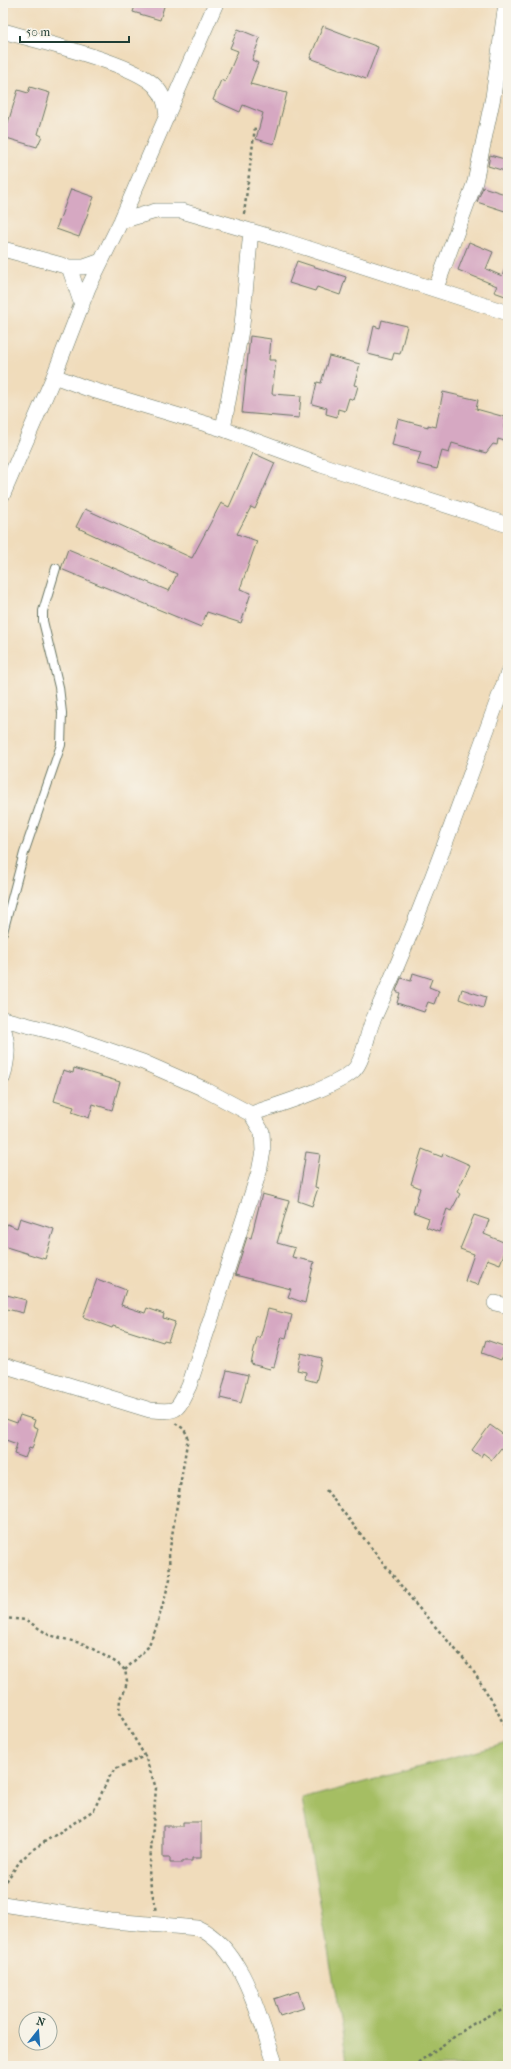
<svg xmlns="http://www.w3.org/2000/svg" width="511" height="2069" viewBox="0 0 511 2069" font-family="'IM FELL French Canon',serif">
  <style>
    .green { fill: #a5be64; stroke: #627e4c }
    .building { fill: #d6a8c2 }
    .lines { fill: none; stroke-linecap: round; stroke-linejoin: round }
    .service-casing { stroke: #687563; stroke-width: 10 }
    .minor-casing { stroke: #687563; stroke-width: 16 }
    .path { stroke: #687563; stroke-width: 2.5; stroke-dasharray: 3 3; stroke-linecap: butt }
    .service { stroke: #fff; stroke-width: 8 }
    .minor { stroke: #fff; stroke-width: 15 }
  </style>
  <rect width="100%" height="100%" fill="#f7f3e8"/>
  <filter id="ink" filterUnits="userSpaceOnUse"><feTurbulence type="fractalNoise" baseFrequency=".025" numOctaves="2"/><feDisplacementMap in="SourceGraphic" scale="8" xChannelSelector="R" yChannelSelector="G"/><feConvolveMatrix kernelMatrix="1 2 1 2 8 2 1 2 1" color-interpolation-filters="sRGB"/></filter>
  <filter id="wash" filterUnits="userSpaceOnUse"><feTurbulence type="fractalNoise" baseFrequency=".012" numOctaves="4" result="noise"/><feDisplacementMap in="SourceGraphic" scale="16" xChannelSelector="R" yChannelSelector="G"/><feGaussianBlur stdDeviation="0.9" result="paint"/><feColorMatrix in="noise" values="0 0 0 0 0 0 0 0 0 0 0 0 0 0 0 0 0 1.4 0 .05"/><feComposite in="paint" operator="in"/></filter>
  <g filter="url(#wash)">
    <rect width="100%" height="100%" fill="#f0dcbb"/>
    <path class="green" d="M508,1743V2066H348L302,1799Z"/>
    <g id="blocks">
      <path class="building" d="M136,3H165L160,20L133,12Z
        M323,26L378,47L366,79L310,58Z
        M238,29L260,38L252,60L258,63L250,84L287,93L274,144L256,139L263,113L243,105L240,112L213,100L221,80L225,82L238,51L230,48Z
        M30,87L50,93L38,134L42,136L37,147L3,137V125L7,126L18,90L28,93Z
        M490,155L508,160V172L488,166Z
        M483,187L508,195V212L477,202Z
        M71,189L94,197L79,237L56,229Z
        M469,242L493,252L486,269L502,276L508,261V297L494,292L497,286L458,270Z
        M297,261L346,277L340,295L317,287L315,291L289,283Z
        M382,320L407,326L400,354L394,353L392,360L368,354L374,326L380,328Z
        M250,336L271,339L269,360H276L272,394L301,396L299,418L242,413Z
        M329,356L360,364L354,385L358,386L354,400L349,398L345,411L338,409L337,417L326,414L327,408L312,404L317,382L321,383Z
        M443,392L478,400L476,409L505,417L504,428L508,429V442L498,439L497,445L493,444L486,453L452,443L449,453L442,451L437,469L417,464L421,452L392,445L398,419L428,427V425L436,427Z
        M253,453L275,463L255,509L251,507L237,534L257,541L240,589L251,593L241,623L207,612L201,627L61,569L68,549L169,591L177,574L76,527L85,509L192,558L221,503L229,507Z
        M413,973L432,979L429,987L439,991L434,1004L428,1002L424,1012L397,1003L400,993L396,991L401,978L411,981Z
        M462,989L486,997L483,1008L459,999Z
        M74,1068L120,1082L112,1110L93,1104L89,1118L72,1112L74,1107L54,1101L63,1070L73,1073Z
        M422,1149L442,1157L443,1153L470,1165L457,1192L460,1194L451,1211L447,1209L439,1232L426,1227L429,1218L413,1212L420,1188L411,1184Z
        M306,1152L320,1154L315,1187L318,1188L312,1206L298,1201Z
        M262,1194L289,1201L277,1243L295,1248L292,1257L314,1262L305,1303L288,1297L291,1289L235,1275L247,1237L251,1238Z
        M474,1215L489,1220L484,1234L508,1244L500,1264L487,1259L478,1285L465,1281L474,1254L460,1249Z
        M20,1218L54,1229L45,1259L3,1246V1238L7,1224L17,1228Z
        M97,1279L126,1290L121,1305L145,1313L147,1308L164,1314L163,1318L175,1322L168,1341L164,1340L163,1342L113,1326L112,1328L83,1317Z
        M3,1294L26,1300L23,1313L3,1308Z
        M268,1309L292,1315L286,1338L282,1337L274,1367L271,1366L270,1369L251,1364L257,1337L260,1338Z
        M486,1340L506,1347L501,1360L482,1353Z
        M301,1353L322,1358L316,1382L305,1379L306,1372L297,1370Z
        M227,1370L248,1375L241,1403L220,1398Z
        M20,1415L35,1420L33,1426L38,1428L32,1449L29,1448L25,1458L14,1454L17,1444L3,1439V1418L17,1423Z
        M490,1425L508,1438V1453L501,1448L492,1460L483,1453L481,1457L472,1450Z
        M183,1822H201V1858H192V1861H182V1863H170V1858H163V1826H183Z
        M298,1991L304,2008L280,2016L274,1999Z"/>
    </g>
  </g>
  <g filter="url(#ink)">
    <use href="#blocks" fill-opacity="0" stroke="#687563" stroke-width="1"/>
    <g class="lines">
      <defs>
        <path id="service" d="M3,932L24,853L61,745L62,713L59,687L43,621V611L56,568"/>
        <path id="minor" d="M3,31C37,41 134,63 155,86C164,95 166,105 167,117
          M121,221L156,211H182L285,241L508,313
          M3,249L69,267H84L101,261
          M69,267L82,305
          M436,288L475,182L493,97L506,3
          M54,376L86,388L223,429L321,465L508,525
          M223,429L242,325L251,231
          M3,494L54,376L88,288L121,221L216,3
          M3,1019L62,1034L143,1062L202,1088L251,1114L262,1132L263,1151L259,1172L189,1386C176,1412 179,1412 150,1410L3,1365
          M3,1027C9,1046 8,1057 3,1077
          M251,1114C277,1105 335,1088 354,1070C364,1060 367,1033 373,1020C425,907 464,789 508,673
          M495,1303L508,1306
          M3,1904L111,1921L198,1928C245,1949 260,2022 276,2066"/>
      </defs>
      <use href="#service" class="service-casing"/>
      <use href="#minor" class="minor-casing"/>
      <path class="path" d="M244,214L255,127
        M326,1490L417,1606L470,1666L494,1704L508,1734
        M3,1618L26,1620L49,1635L84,1644L117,1663L125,1670L127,1681L125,1690L120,1698L119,1713L145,1756L156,1788L149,1876L156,1912
        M125,1670L148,1647L156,1628L170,1579L169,1554L188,1437L184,1429L175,1423
        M3,1886L20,1861L32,1850L94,1810L108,1779L115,1769L145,1756
        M413,2066L471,2025L508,2006"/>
      <use href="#service" class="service"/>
      <use href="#minor" class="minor"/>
    </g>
  </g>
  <rect width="511" height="2069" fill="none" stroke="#f7f3e8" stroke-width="16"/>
  <g transform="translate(38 2031) rotate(17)"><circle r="19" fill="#f7f3e8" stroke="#a1aaa0"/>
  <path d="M0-3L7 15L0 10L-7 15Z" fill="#1f6fb2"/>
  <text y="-6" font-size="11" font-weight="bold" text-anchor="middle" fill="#1f3d34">N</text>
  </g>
  <path d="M20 36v6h109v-6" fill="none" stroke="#1f3d34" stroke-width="2"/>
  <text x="26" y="36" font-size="12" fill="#1f3d34" stroke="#f7f3e8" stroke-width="3" paint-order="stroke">50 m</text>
</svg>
